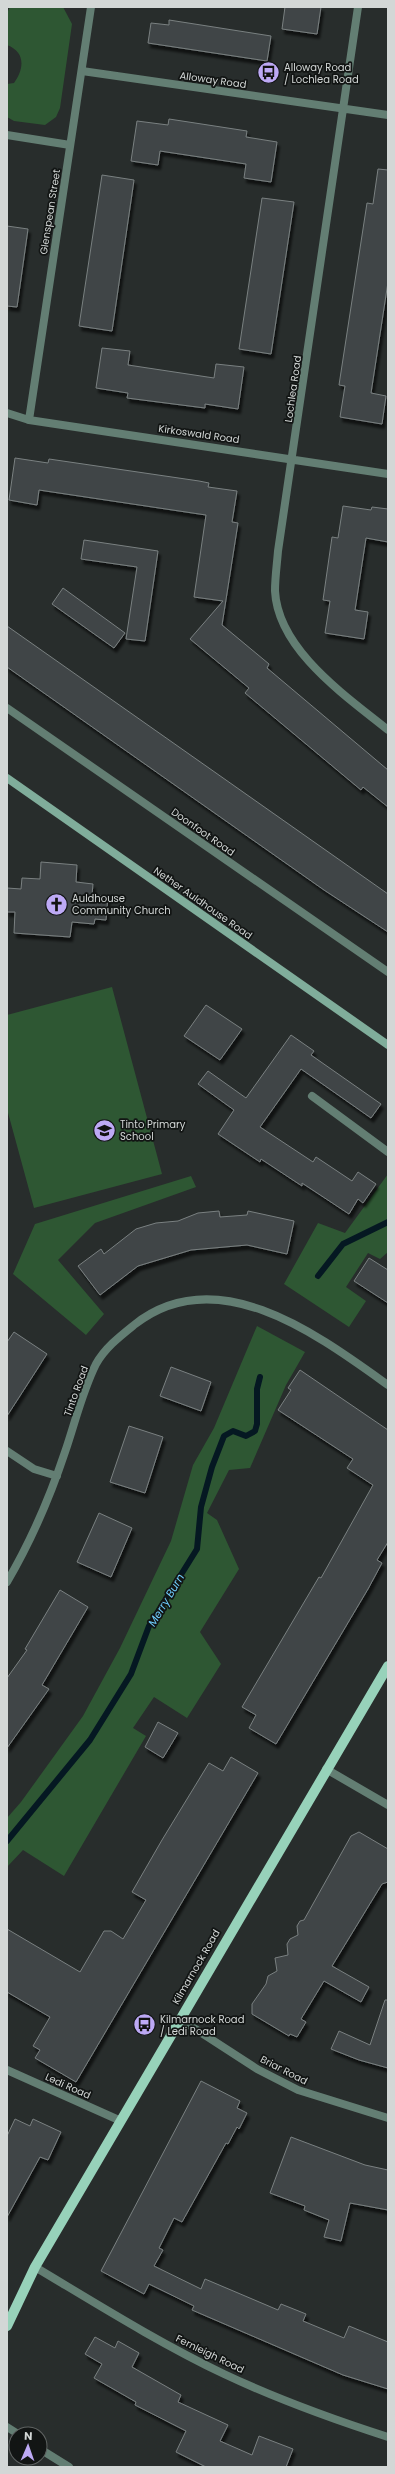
<svg xmlns="http://www.w3.org/2000/svg" width="395" height="2474" viewBox="0 0 395 2474" font-family="Poppins,sans-serif">
  <style>
    .green { fill: #2e5733 }
    .lines { fill: none; stroke-linecap: round; stroke-linejoin: round }
    .stream { stroke: #051822; stroke-width: 6 }
    .building { fill: #3f4546; stroke: #7a8081; filter: url(#shadow) }
    .minor { stroke: #637e73; stroke-width: 8 }
    .secondary { stroke: #80ad9b; stroke-width: 8 }
    .primary { stroke: #97d2ba; stroke-width: 10 }
    .labels { text-anchor: middle; dominant-baseline: central; stroke-width: 3.5; stroke-linejoin: round; paint-order: stroke }
    .poi-label { font-size: 10px; fill: #d3d7d6; stroke: #121514; text-anchor: start }
    .street-label { font-size: 10px; fill: #d3d7d6; stroke: #121514 }
    .water-label { font-size: 11px; font-style: italic; fill: #6eccfb; stroke: #121514 }
  </style>
  <defs>
    <filter id="shadow"><feDropShadow dx="2.5" dy="4.5" stdDeviation="1" flood-color="#0009"/></filter>
  </defs>
  <rect width="100%" height="100%" fill="#282d2c"/>
  <path class="green" d="M10,7H63L72,24L60,108L56,117L45,125L14,121L7,117V84L14,83C24,69 26,52 7,45V13Z
    M112,987L162,1174L34,1208L7,1109V1015Z
    M388,1174V1252L380,1259L368,1253L346,1287L366,1301L349,1327L284,1284L318,1223L345,1233Z
    M191,1176L196,1187L95,1223L58,1260L104,1314L86,1335L13,1274L35,1224Z
    M257,1326L305,1352L286,1385L250,1468L229,1470L207,1513L217,1520L239,1569L200,1632L221,1664L187,1718L154,1697L133,1728L146,1736L64,1876L23,1850L7,1867V1818L21,1802L83,1716L120,1648L171,1541L193,1465L214,1428Z"/>
  <g class="lines">
    <path class="stream" d="M318,1276L343,1244L388,1222
      M7,1841L90,1740L131,1674L149,1626L197,1549L201,1507L212,1467L224,1436L233,1431L246,1436L255,1431L257,1424V1389L260,1377"/>
  </g>
  <path class="building" d="M285,7H321L317,34L282,29Z
    M169,20L271,36L267,61L148,43L151,23L169,25Z
    M169,119L247,131L246,137L277,142L271,182L244,178L246,164L160,151L158,165L131,161L137,121L168,125Z
    M378,169L388,170V282L371,393L386,396L382,424L340,417L345,386L339,385L367,203L373,204Z
    M102,175L134,180L112,331L79,326Z
    M262,198L294,202L271,354L239,349Z
    M7,226L28,229L17,307L7,306Z
    M102,348L130,351L128,365L214,378L216,364L244,367L238,409L205,404V408L127,398L128,393L96,388Z
    M15,458L48,463L49,459L199,481L209,483L208,487L237,491L232,522L238,523L222,625L269,664L267,668L388,770V807L363,787L361,790L245,693L249,688L190,639L223,601L194,597L206,515L39,490L37,505L9,500Z
    M343,506L371,510L372,507L388,509V542L366,538L355,610L368,612L364,639L325,633L330,601L323,600L332,537L338,538Z
    M84,540L158,551L145,641L126,639L137,567L81,559Z
    M63,588L125,633L114,648L52,604Z
    M7,626L388,894V932L324,890L7,667Z
    M41,862L77,865L76,882L93,884L92,895L108,896L106,920L95,919L94,924L72,922L70,937L14,933L15,912H7V888L21,889L22,878L40,879Z
    M206,1005L242,1029L220,1060L184,1036Z
    M291,1035L314,1051L311,1055L381,1104L371,1118L301,1069L260,1127L313,1162L316,1157L352,1181L358,1172L376,1184L363,1203L358,1199L349,1214L302,1183V1186L261,1159L260,1162L218,1134L234,1110L198,1084L208,1071L246,1098Z
    M219,1211L220,1217L247,1215L248,1211L294,1221L287,1254L247,1245L191,1250L138,1266L100,1295L78,1266L101,1249L104,1254L136,1229L156,1223L178,1221L198,1213Z
    M369,1258L388,1270V1303L354,1281Z
    M14,1332L47,1354L7,1416V1342Z
    M171,1367L211,1382L201,1411L160,1396Z
    M300,1370L388,1430V1542L377,1560L382,1563L368,1589L276,1744L249,1728L256,1715L242,1707L319,1577L321,1578L373,1485L347,1468L353,1459L278,1410L291,1390L288,1388Z
    M129,1426L163,1437L145,1493L110,1482Z
    M99,1513L132,1528L111,1577L77,1562Z
    M60,1590L88,1607L42,1685L49,1689L7,1748V1678L27,1650L25,1649Z
    M158,1722L178,1733L163,1758L145,1747Z
    M231,1757L258,1773L76,2082L35,2058L40,2050L33,2046L50,2017L7,1992V1929L80,1972L104,1931H111L123,1939L146,1900L132,1892L162,1840L209,1763L223,1771Z
    M359,1832L388,1849V1882L382,1884L332,1966L369,1987L361,2002L324,1981L301,2019L306,2022L297,2037L290,2034L289,2036L252,2014V2004L266,1984L268,1976L277,1971L275,1958L288,1955L287,1944L290,1939L298,1935L297,1926L300,1921L304,1920L351,1836Z
    M385,2000H388V2068L359,2060L331,2049L339,2031L370,2045Z
    M201,2081L240,2101L237,2108L247,2113L239,2129L237,2127L228,2144L226,2143L182,2222L174,2218L159,2248L163,2250L154,2266L201,2289L205,2279L278,2310L281,2304L306,2314L303,2321L344,2338L349,2326L388,2342V2389L343,2375L192,2310L194,2306L149,2284L144,2294L101,2271Z
    M15,2119L30,2126L33,2119L61,2132L48,2160L40,2157L7,2217V2136Z
    M291,2137L365,2165L388,2170V2210L350,2203L341,2241L324,2237L329,2220L304,2210L305,2206L270,2193Z
    M95,2337L115,2348L118,2341L139,2353L132,2367L181,2395L178,2402L228,2425L220,2441L252,2455L259,2436L293,2449L286,2467H206L176,2452L186,2431L135,2405L136,2402L94,2378L102,2364L85,2354Z"/>
  <g class="lines">
    <path class="minor" d="M358,7L278,551C277,564 275,577 275,591C278,650 346,696 388,730
      M82,71L388,115
      M7,135L70,145
      M7,413L29,420L388,474
      M29,420L91,7
      M7,708L388,972
      M312,1096L388,1152
      M7,1451L34,1469L57,1476
      M7,1582C31,1541 50,1497 65,1452C75,1423 82,1392 96,1364C105,1348 119,1337 134,1325C217,1259 318,1335 388,1385
      M326,1769L388,1805
      M180,2019L257,2069L298,2090L388,2118
      M7,2070L121,2121
      M35,2267C97,2304 159,2343 224,2374C277,2399 332,2419 388,2437
      M7,2427L18,2434
      M40,2449L69,2467"/>
    <path class="secondary" d="M7,778L388,1045"/>
    <path class="primary" d="M7,2326L35,2267L388,1666"/>
  </g>
  <defs>
    <symbol id="bus-disc" viewBox="-11 -11 22 22"><circle r="9.5" fill="#bda9f5" stroke="#121514"/><path d="M-5-6H5V4H4V6H2V4H-2V6H-4V4H-5ZM-3.5-4V0h7V-4ZM-3.5 1.2v1.5H-2V1.2ZM2 1.2v1.5H3.5V1.2Z" fill="#111"/></symbol>
    <symbol id="church-disc" viewBox="-11 -11 22 22"><circle r="9.5" fill="#bda9f5" stroke="#121514"/><path d="M-1.2-6h2.4v3.5h3.3v2.4h-3.3V6h-2.4V-.1h-3.3v-2.4h3.3Z" fill="#111"/></symbol>
    <symbol id="school-disc" viewBox="-11 -11 22 22"><circle r="9.5" fill="#bda9f5" stroke="#121514"/><path d="M0-5L7-2L0 1L-7-2ZM-4 1L0 2.5L4 1V4Q0 6-4 4Z" fill="#111"/></symbol>
  </defs>
  <g fill-rule="evenodd">
    <use href="#bus-disc" x="256" y="60" width="25" height="25"/>
    <use href="#church-disc" x="44" y="892" width="25" height="25"/>
    <use href="#school-disc" x="92" y="1118" width="25" height="25"/>
    <use href="#bus-disc" x="132" y="2012" width="25" height="25"/>
  </g>
  <g class="labels">
    <g class="poi-label">
      <text x="284" y="67">Alloway Road<tspan x="284" dy="12">/ Lochlea Road</tspan></text>
      <text x="72" y="898">Auldhouse<tspan x="72" dy="12">Community Church</tspan></text>
      <text x="120" y="1124">Tinto Primary<tspan x="120" dy="12">School</tspan></text>
      <text x="160" y="2019">Kilmarnock Road<tspan x="160" dy="12">/ Ledi Road</tspan></text>
    </g>
    <g class="street-label">
      <text transform="translate(213 80) rotate(8)">Alloway Road</text>
      <text transform="translate(50 212) rotate(-81)">Glenspean Street</text>
      <text transform="translate(293 389) rotate(-82)">Lochlea Road</text>
      <text transform="translate(199 434) rotate(8)">Kirkoswald Road</text>
      <text transform="translate(203 832) rotate(35)">Doonfoot Road</text>
      <text transform="translate(203 903) rotate(35)">Nether Auldhouse Road</text>
      <text transform="translate(76 1391) rotate(-70)">Tinto Road</text>
      <text transform="translate(196 1967) rotate(-60)">Kilmarnock Road</text>
      <text transform="translate(284 2070) rotate(27)">Briar Road</text>
      <text transform="translate(68 2086) rotate(24)">Ledi Road</text>
      <text transform="translate(210 2354) rotate(26)">Fernleigh Road</text>
    </g>
    <g class="water-label">
      <text transform="translate(166 1600) rotate(-59)">Merry Burn</text>
    </g>
  </g>
  <rect width="395" height="2474" fill="none" stroke="#d3d7d6" stroke-width="16"/>
  <g transform="translate(28 2446) rotate(2)"><circle r="19" fill="#121514" stroke="#5f6362"/>
  <path d="M0-3L7 15L0 10L-7 15Z" fill="#bda9f5"/>
  <text y="-6" font-size="11" font-weight="bold" text-anchor="middle" fill="#d3d7d6">N</text>
  </g>
</svg>
